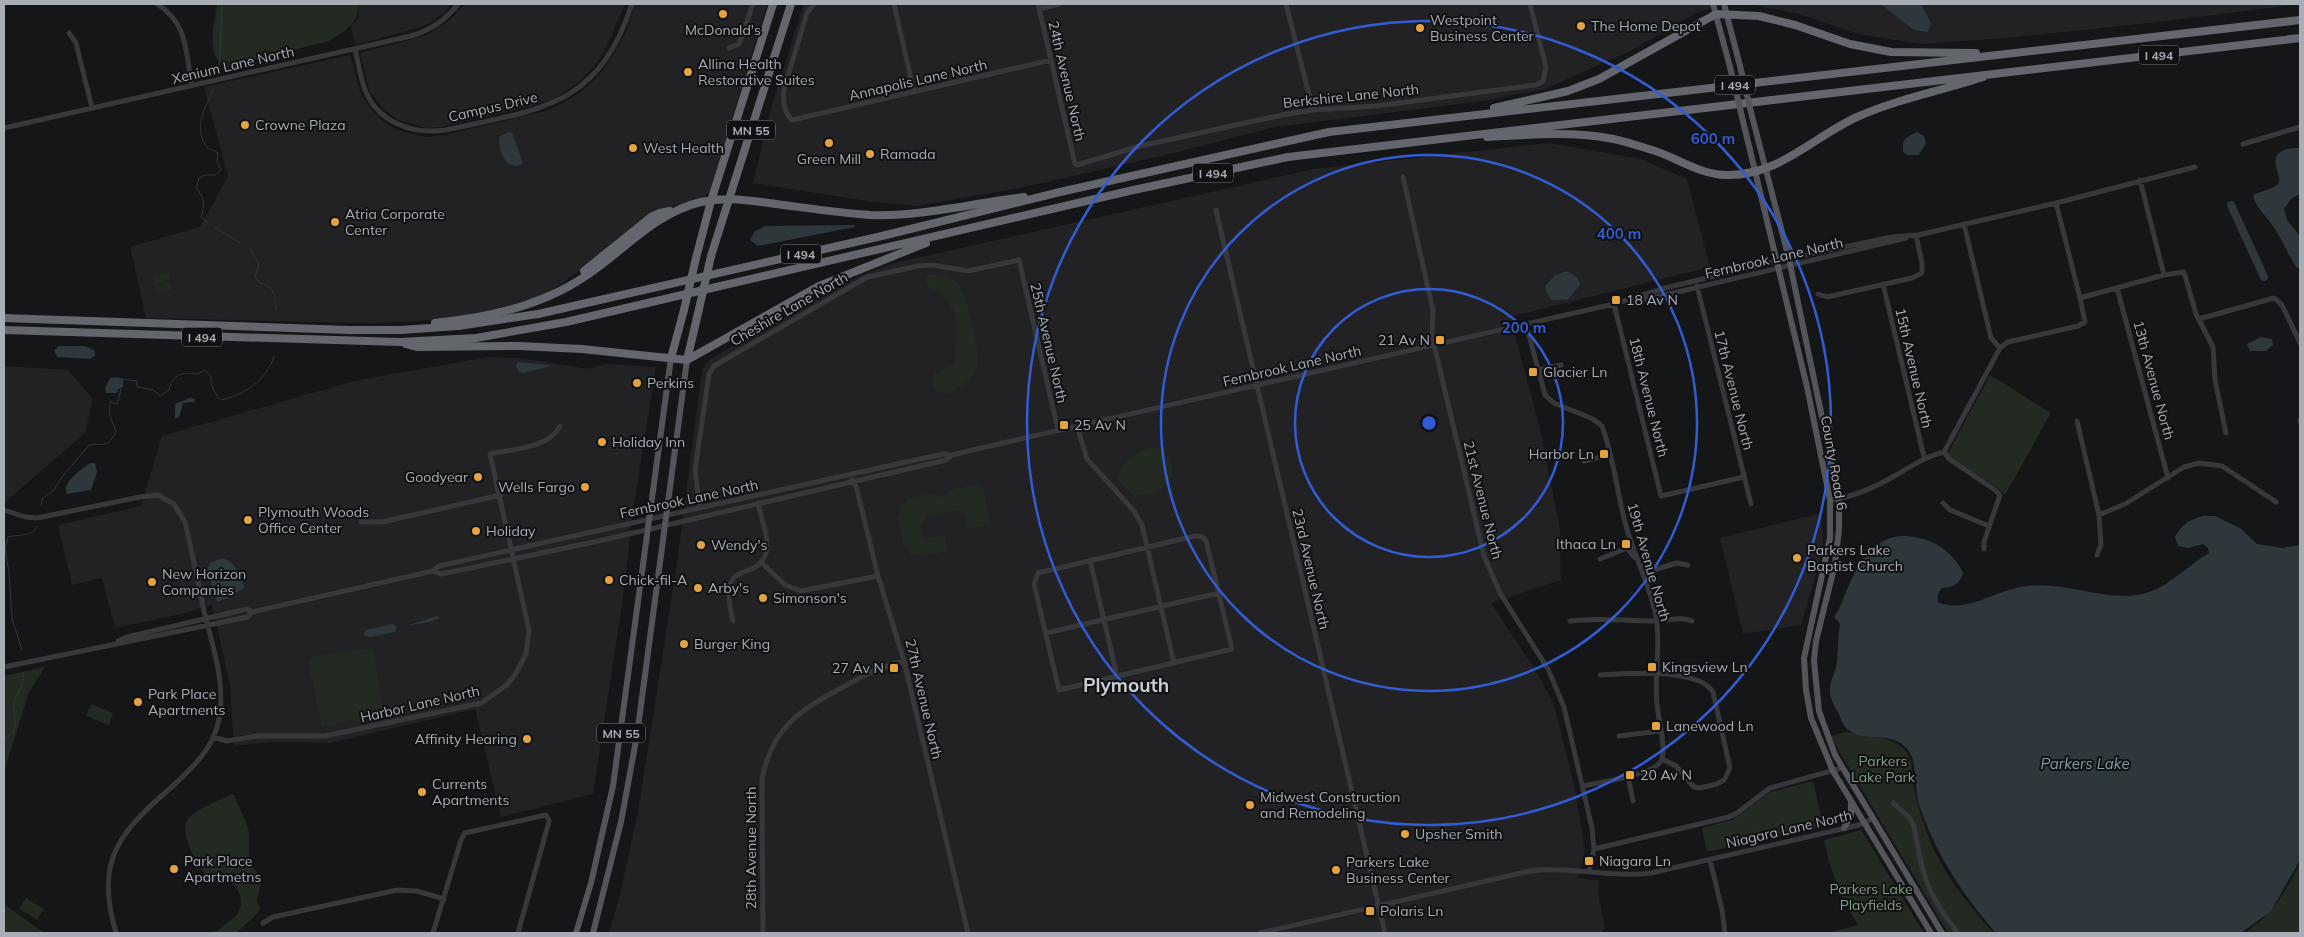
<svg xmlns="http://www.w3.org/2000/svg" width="2304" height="937" viewBox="0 0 2304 937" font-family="Mulish,sans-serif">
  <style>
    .built { fill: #222224 }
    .green { fill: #222a22 }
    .water { fill: #2e373c }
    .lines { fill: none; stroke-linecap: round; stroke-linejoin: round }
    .stream { stroke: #2e373c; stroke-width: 1 }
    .river { stroke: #2e373c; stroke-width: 8 }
    .minor { stroke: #37383c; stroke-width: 5 }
    .major { stroke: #53555b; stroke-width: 6 }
    .highway { stroke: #63666d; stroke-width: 8 }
    .major-bridge { stroke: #53555b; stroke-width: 6 }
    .highway-bridge { stroke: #63666d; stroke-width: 8 }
    .ring { fill: none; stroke: #325cd3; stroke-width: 2.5 }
    .poi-dot { fill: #e5a340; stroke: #101112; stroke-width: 2 }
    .labels { text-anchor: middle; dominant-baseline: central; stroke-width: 4; stroke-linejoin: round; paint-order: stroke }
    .shield { fill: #101112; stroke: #7a7e85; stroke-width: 1 }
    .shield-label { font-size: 12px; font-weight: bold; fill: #a8adb6 }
    .poi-label { font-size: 14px; fill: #a8adb6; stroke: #101112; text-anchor: start }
    .street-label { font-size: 14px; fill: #a8adb6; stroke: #101112 }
    .park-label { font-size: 14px; fill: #81a081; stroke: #101112 }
    .water-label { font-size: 15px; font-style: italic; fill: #829daf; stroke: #101112 }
    .district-label { font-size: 19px; font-weight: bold; fill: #c9ccd3; stroke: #101112 }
    .centre { fill: #325cd3; stroke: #101112; stroke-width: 2.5 }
    .ring-label { font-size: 15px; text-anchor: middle; font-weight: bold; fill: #325cd3; stroke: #101112; stroke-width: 4; stroke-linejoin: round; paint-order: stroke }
  </style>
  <rect width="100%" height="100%" fill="#151617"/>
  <path class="built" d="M358,4H451L444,13L429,23L414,29L355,45L351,25L357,20L359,12Z
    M464,4H625L604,52L594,66L576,84L554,99L532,106L440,127L427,128L398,120L382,107L370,92L360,53L427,35L451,19Z
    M635,4H767L710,191L703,199L663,209L587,266L549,292L508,309L438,320L373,323L146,318L130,247L200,227L228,176L204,87L350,55L359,88L366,103L379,118L395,129L409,133L426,137L445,135L542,112L560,105L581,92L599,75L613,55L626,32Z
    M804,4H1724L1696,13L1630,51L1545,89L1483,101L1275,127L1170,154L1020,188L917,206L874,202L753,183L771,108Z
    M1750,4H2300L2167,21L2006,38L1921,44L1858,34L1799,14Z
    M1549,143L1641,159L1687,179L1710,267L1510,317L1539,425L1560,528L1561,580L1491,603L1536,671L1554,704L1574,784L1585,851L1578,878L1599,881L1598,893L1605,928L1600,933H609L619,899L638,812L677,563L702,370L710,359L861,275L894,263L1314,169Z
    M488,357L520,358L590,369L605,364L656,367L633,510L623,598L593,794L501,817L475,709L330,743L272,742L234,746L230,686L212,605L177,615L115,628L102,578L72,585L58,525L141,506L162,436L354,381Z
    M4,366L68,370L93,399L85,433L4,503Z
    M1822,513L1823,542L1821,557L1801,625L1743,634L1720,538Z"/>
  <path class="green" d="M217,4H358C360,23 344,32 329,41L226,67C204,57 215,23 217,4Z
    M169,273L170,280L155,284L153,276Z
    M928,275C938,274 949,275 957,283C967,293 982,355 977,368C973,380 959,388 948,394L934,391C929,367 941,373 955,364C952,339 964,324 947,300C940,290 931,293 924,280Z
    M171,282L172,290L157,293L155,286Z
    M1990,375L2051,413L2005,495L1999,489L1948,456V453Z
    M1151,447L1163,449C1185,483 1165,491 1134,496L1117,479C1121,461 1135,453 1151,447Z
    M976,484L983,487L991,524L968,529L966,516L957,510L926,517L921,526L924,539L945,535L948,551L921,557L917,554L910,555L908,547L903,544L897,518L900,513L899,506L905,504L908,499L934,493L940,497L947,495L950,490Z
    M373,648L384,714L322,727L308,661L312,656Z
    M45,667L29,692L4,772V676Z
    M91,704L113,713L109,725L86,716Z
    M1847,732C1864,735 1892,736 1905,750C1915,762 1911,780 1915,794C1919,809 1924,824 1929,838C1940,869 1971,909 1994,933H1948L1830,736Z
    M1813,781L1823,826L1707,852L1702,828L1732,820L1770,792Z
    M230,795H234C238,806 245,817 248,828C252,846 242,862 262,877L257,900L260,909L254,917L236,933H205L217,931L237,915L241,905L240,895L236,886C228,883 217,883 210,879C198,870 177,831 189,818C197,809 219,800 230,795Z
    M1861,830L1924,933H1828L1858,925C1841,899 1830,870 1824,840Z
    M2300,864V933H2245C2274,912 2283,895 2300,864Z
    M26,898L44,909L37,920L19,909Z
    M4,904L44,933H4Z"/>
  <path class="water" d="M1881,4H1921L1931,23L1928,32L1914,30Z
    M510,132L513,135L523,163C508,175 496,149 500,136Z
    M1917,132L1924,136L1926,143L1919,155H1908L1903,152C1902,139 1906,137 1917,132Z
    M2300,148V194L2291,199L2284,209L2287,220L2300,236V268H2297C2288,255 2283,242 2275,229C2268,218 2255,207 2253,195C2259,192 2273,189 2278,184C2285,175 2257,148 2300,148Z
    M854,225L855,227L758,246L750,240L755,231L766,226Z
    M1567,271L1578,278L1580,285L1568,299L1551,300L1546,291V285L1555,275Z
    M2261,337L2272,339L2273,345L2266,351H2250L2247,344Z
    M59,346H84L94,350L95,356L90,359L57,357L54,350Z
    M518,362L548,365L551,366L523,373L519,372L516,366Z
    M117,377L123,379V387L118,389L117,393H106L105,388L110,378Z
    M190,398L195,399V402L183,403L179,417L175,419V404Z
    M90,463H95L97,472L91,490L67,494C61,483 81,470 90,463Z
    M2203,516H2215L2240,528L2257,544L2282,548L2300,545V860L2271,911L2241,933H1996C1962,894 1935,853 1919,804C1915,790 1916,765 1911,755C1897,727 1866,745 1847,729C1843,725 1840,717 1838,712C1834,706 1830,699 1830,691C1829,681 1836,673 1837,662C1838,649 1838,637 1840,624L1834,617C1841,607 1843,598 1848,587C1864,553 1882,527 1923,539C1940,543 1956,557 1963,573C1960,583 1953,588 1942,588C1938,593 1936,597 1939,603C1970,613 1997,589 2027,586C2064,581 2101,600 2137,595C2166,591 2185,567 2209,553L2208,548L2203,544L2188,548L2178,546L2175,537C2182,524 2189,520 2203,516Z
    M223,558C234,561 242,576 244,588C236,593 227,599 217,602L207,569L211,562Z
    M437,616L440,618L429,622L406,626Z
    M393,624L397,627L395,632L370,637L364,635L366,630Z"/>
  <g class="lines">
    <path class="stream" d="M219,72L222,4
      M208,223L201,217C205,205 205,198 196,188L199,178L205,175H215L221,170L217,161L218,153C214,150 212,151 208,148C192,132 205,105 214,89
      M214,227L240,243
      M250,249L259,264L255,276L260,283C274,285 275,296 276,309
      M121,379L137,381V387L153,390L160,396L169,390C173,373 183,372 198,374L205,370L211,377C211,385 215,397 222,400C247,393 266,381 274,356
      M41,505L42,499L54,490L62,477L89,445C104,443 108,448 116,432C113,421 106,413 111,401L115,404L118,403L121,388
      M22,650L12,619L9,572L5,548L8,537C18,534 33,538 37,526
      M4,740C7,737 11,735 13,732C18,725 13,714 14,705C15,694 24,686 24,675"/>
    <path class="river" d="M2231,205L2264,277"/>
    <path class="minor" d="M157,4C189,24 185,52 192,85
      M814,4L807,13L784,89C783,99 784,113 792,120L1051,60
      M894,4L914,92
      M1038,4L1075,164L1077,165L1140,146L1282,115L1313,110L1376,106L1536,85L1543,81L1546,67L1530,4
      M1286,4L1313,110
      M1039,9L1059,4
      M69,33L76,43L92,108
      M729,48L739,44L753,4
      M355,49C358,61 360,75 364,87C376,122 412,135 446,130C540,109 598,108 632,4
      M4,128L411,36C431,30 446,20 458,4
      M2243,144L2300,127
      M1403,177L1433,310L1432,336L1484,556L1500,593L1548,669L1564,707L1592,828L1594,849L1589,872
      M2140,180L2164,275
      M2056,203L2080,298
      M1216,210L1385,933
      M1914,236L2056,203L2195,167
      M1883,284L1924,457
      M1697,286L1751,504
      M2117,288L2168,478
      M1818,294L1827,297L1912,278L1922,273V263L1916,235
      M1639,298L1648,299L1906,238
      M1614,304L1661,496L1744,477
      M2199,319L2274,298L2282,305L2300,343
      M1526,324L1545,395L1554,403L1593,419L1602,426C1614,458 1617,494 1626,526C1635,559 1653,591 1657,624C1660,651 1654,678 1657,704C1658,718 1667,749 1661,761C1654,775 1600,782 1583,786
      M2000,348L2008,342L2078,326L2085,322L2080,298L2164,275L2184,272L2196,314L2213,347L2215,380L2226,433
      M1538,370L1561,365
      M2077,421L2099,515L2101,545L2097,555
      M2300,421V420
      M1077,426L1087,459L1134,511L1142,525L1174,663
      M1944,452L2000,348L1991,338L1964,224
      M1584,461L1609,455
      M852,480L856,486L878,576L904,661L968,933
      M1830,500C1854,497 1878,486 1898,474C1914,465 1926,456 1944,452L1949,459L1995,490L2000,495L1984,542V549
      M1943,503L1950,510L1989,526
      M700,508L695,470L709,374L714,366L857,283L868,277L918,266L932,265L968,271L1019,260L1058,430
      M4,510L25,517L37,518L140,497L158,495L174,504L185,522C192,552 198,582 204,611C213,648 228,689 217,727C210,751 193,767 175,784C121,831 94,857 116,933
      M2099,515L2125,504L2184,467L2199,463L2222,466L2276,502
      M361,522H382L501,495
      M1195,536L1203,537L1206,541L1232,649L1059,690L1034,584L1038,573Z
      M1600,559L1627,548L1634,557
      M1090,560L1117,676
      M761,562L785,585L801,591L878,576
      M1639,564L1647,572L1677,563L1688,565
      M433,571L439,566L915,460L944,454L952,455
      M733,621C716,554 756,585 766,553C770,539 761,518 758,503
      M1570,621C1599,617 1625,621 1654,621C1667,621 1680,616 1692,621
      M1046,633L1219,593
      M118,641L127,637L247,609L252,612
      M4,667L248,617L252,612L433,571L441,574L461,570L603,540L946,460L952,455L981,448L1614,304L1665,288L1777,261L1892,237L1916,235
      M1600,675C1626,673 1699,668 1713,692L1730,768L1724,780L1717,784L1700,788L1694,787L1676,766L1662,759
      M1619,736L1660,731
      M213,737L227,741L257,736H325L481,703L507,685L516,673L526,654L529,630L490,454C512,449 550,448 560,426
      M1628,776L1633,801
      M1893,803L1910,818L1914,827C1923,876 1926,893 1958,933
      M1594,849L1729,817L1737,813L1770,788L1842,768
      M1710,860L1722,910L1725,933
      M263,923L273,917L397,890L417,891L444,899
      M433,933L461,840L465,833L546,815L549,820L548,825L518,933
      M763,933L762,779C772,727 800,710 845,686C864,675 882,666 904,661
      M1260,933L1530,871C1571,866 1611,878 1651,873L1859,825L1872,819"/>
    <path class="major" d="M1713,4L1730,67
      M1724,4L1740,66
      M1752,116L1789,259L1839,499V529L1835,564L1816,641L1814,661L1819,711L1835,755L1942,933
      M1742,117L1807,387L1830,500V538L1804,658L1806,690L1811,718L1833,771L1931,933
      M1844,828L1851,815V802
      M576,933L591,883L613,786L671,358
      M593,933L621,822L637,735L687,360"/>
    <path class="highway" d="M1494,108L1568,91L1599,79L1716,14L1759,16L1795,25L1850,44L1891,52L1976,53
      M1487,137C1527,135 1569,131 1608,138C1622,140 1635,145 1649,149C1675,156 1699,175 1727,175C1779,176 1813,137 1857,117C1897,99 1941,91 1983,77
      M711,256L791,4
      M696,258L711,201L773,4
      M584,271L651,217L660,213L670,211
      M4,318L349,330H401L458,326L538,314L882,236L1060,192L1329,132L2300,20
      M435,323C493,317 550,304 597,268C631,243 659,212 701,202C727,196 750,201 776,204C807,208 839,213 870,215C921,217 973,203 1024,197
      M4,330L400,342L476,338L566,322L1129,191L1288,157L2300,38
      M406,344L418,347L519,346L582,349L687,360L819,286L926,243
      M671,358L684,310
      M687,360L699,309"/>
    <path class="major-bridge" d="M1740,66L1752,116
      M1730,67L1742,117"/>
    <path class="highway-bridge" d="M699,309L711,256
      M684,310L696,258"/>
  </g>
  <g class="ring">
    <circle cx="1429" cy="423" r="134"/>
    <circle cx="1429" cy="423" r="268"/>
    <circle cx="1429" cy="423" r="402"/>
  </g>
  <g class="poi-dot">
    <circle cx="723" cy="14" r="5"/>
    <circle cx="1581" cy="26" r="5"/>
    <circle cx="1420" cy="28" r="5"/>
    <circle cx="688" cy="72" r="5"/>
    <circle cx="245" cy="125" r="5"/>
    <circle cx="829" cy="143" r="5"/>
    <circle cx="633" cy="148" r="5"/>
    <circle cx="870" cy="154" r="5"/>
    <circle cx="335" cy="222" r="5"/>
    <rect x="1611" y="295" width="10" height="10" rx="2.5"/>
    <rect x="1435" y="335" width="10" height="10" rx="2.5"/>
    <rect x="1528" y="367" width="10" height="10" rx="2.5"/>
    <circle cx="637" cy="383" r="5"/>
    <rect x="1059" y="420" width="10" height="10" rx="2.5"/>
    <circle cx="602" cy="442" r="5"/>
    <rect x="1599" y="449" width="10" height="10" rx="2.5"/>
    <circle cx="478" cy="477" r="5"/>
    <circle cx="585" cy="487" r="5"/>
    <circle cx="248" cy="520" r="5"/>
    <circle cx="476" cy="531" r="5"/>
    <rect x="1621" y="539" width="10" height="10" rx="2.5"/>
    <circle cx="701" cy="545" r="5"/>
    <circle cx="1797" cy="558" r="5"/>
    <circle cx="609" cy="580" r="5"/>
    <circle cx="152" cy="582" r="5"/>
    <circle cx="698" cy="588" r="5"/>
    <circle cx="763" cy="598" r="5"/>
    <circle cx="684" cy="644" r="5"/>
    <rect x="1647" y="662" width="10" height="10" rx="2.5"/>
    <rect x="889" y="663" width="10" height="10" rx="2.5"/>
    <circle cx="138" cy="702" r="5"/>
    <rect x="1651" y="721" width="10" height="10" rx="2.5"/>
    <circle cx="527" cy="739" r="5"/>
    <rect x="1625" y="770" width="10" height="10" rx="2.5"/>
    <circle cx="422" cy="792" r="5"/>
    <circle cx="1250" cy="805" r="5"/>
    <circle cx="1405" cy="834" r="5"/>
    <rect x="1584" y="856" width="10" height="10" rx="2.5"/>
    <circle cx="174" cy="869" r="5"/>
    <circle cx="1336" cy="870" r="5"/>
    <rect x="1365" y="906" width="10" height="10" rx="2.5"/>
  </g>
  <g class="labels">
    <g class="shield">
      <rect x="2139" y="45.5" width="40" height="19" rx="4"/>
      <rect x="1715" y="75.5" width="40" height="19" rx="4"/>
      <rect x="727" y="120.5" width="48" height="19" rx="4"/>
      <rect x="1193" y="163.5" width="40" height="19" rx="4"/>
      <rect x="781" y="244.5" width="40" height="19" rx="4"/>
      <rect x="182" y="327.5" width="40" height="19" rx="4"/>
      <rect x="597" y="723.5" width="48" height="19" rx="4"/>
    </g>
    <g class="shield-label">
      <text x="2159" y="55">I 494</text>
      <text x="1735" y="85">I 494</text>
      <text x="751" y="130">MN 55</text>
      <text x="1213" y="173">I 494</text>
      <text x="801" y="254">I 494</text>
      <text x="202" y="337">I 494</text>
      <text x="621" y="733">MN 55</text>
    </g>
    <g class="poi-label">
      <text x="1430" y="20">Westpoint<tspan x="1430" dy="16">Business Center</tspan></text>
      <text x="1591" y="26">The Home Depot</text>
      <text x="723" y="30" text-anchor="middle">McDonald's</text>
      <text x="698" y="64">Allina Health<tspan x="698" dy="16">Restorative Suites</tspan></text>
      <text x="255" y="125">Crowne Plaza</text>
      <text x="643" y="148">West Health</text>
      <text x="880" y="154">Ramada</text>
      <text x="829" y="159" text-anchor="middle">Green Mill</text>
      <text x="345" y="214">Atria Corporate<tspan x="345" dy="16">Center</tspan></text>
      <text x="1626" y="300">18 Av N</text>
      <text x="1430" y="340" text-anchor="end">21 Av N</text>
      <text x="1543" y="372">Glacier Ln</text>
      <text x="647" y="383">Perkins</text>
      <text x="1074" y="425">25 Av N</text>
      <text x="612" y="442">Holiday Inn</text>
      <text x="1594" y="454" text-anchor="end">Harbor Ln</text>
      <text x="468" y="477" text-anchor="end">Goodyear</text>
      <text x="575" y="487" text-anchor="end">Wells Fargo</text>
      <text x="258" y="512">Plymouth Woods<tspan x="258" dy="16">Office Center</tspan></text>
      <text x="486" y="531">Holiday</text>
      <text x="1616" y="544" text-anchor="end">Ithaca Ln</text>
      <text x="711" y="545">Wendy's</text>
      <text x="1807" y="550">Parkers Lake<tspan x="1807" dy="16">Baptist Church</tspan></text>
      <text x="162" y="574">New Horizon<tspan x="162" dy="16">Companies</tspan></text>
      <text x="619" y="580">Chick-fil-A</text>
      <text x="708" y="588">Arby's</text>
      <text x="773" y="598">Simonson's</text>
      <text x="694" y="644">Burger King</text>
      <text x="1662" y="667">Kingsview Ln</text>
      <text x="884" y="668" text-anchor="end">27 Av N</text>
      <text x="148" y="694">Park Place<tspan x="148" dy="16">Apartments</tspan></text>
      <text x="1666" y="726">Lanewood Ln</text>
      <text x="517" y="739" text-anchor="end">Affinity Hearing</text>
      <text x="1640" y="775">20 Av N</text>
      <text x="432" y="784">Currents<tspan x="432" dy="16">Apartments</tspan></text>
      <text x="1260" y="797">Midwest Construction<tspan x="1260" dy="16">and Remodeling</tspan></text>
      <text x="1415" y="834">Upsher Smith</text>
      <text x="184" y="861">Park Place<tspan x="184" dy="16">Apartmetns</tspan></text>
      <text x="1599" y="861">Niagara Ln</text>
      <text x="1346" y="862">Parkers Lake<tspan x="1346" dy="16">Business Center</tspan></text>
      <text x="1380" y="911">Polaris Ln</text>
    </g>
    <g class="street-label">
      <text transform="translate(233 65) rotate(-13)">Xenium Lane North</text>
      <text transform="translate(918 80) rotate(-13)">Annapolis Lane North</text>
      <text transform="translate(1067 81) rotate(77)">24th Avenue North</text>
      <text transform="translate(1351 96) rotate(-6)">Berkshire Lane North</text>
      <text transform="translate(493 107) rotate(-13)">Campus Drive</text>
      <text transform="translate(1774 258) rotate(-13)">Fernbrook Lane North</text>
      <text transform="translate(789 309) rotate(-30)">Cheshire Lane North</text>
      <text transform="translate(1049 343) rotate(77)">25th Avenue North</text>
      <text transform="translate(1292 366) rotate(-13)">Fernbrook Lane North</text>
      <text transform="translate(1914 368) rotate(77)">15th Avenue North</text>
      <text transform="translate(2154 380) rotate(75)">13th Avenue North</text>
      <text transform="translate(1734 390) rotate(76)">17th Avenue North</text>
      <text transform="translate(1649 397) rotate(76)">18th Avenue North</text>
      <text transform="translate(1834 463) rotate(80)">County Road 6</text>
      <text transform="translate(689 499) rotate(-12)">Fernbrook Lane North</text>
      <text transform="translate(1483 500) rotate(76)">21st Avenue North</text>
      <text transform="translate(1649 562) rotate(74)">19th Avenue North</text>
      <text transform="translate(1311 569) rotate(77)">23rd Avenue North</text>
      <text transform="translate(924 699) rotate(77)">27th Avenue North</text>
      <text transform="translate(420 704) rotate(-13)">Harbor Lane North</text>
      <text transform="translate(1789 829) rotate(-13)">Niagara Lane North</text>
      <text transform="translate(751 848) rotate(-90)">28th Avenue North</text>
    </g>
    <g class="park-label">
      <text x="1883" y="761">Parkers<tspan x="1883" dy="16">Lake Park</tspan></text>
      <text x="1871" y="889">Parkers Lake<tspan x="1871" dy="16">Playfields</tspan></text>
    </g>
    <g class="water-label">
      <text x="2085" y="763">Parkers Lake</text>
    </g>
    <g class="district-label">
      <text x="1126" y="685">Plymouth</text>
    </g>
  </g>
  <circle cx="1429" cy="423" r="8" class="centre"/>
  <g class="ring-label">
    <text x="1713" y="144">600 m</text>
    <text x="1619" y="239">400 m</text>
    <text x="1524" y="333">200 m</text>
  </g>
  <rect width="2304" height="937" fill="none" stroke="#a8adb6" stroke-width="10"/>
</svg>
